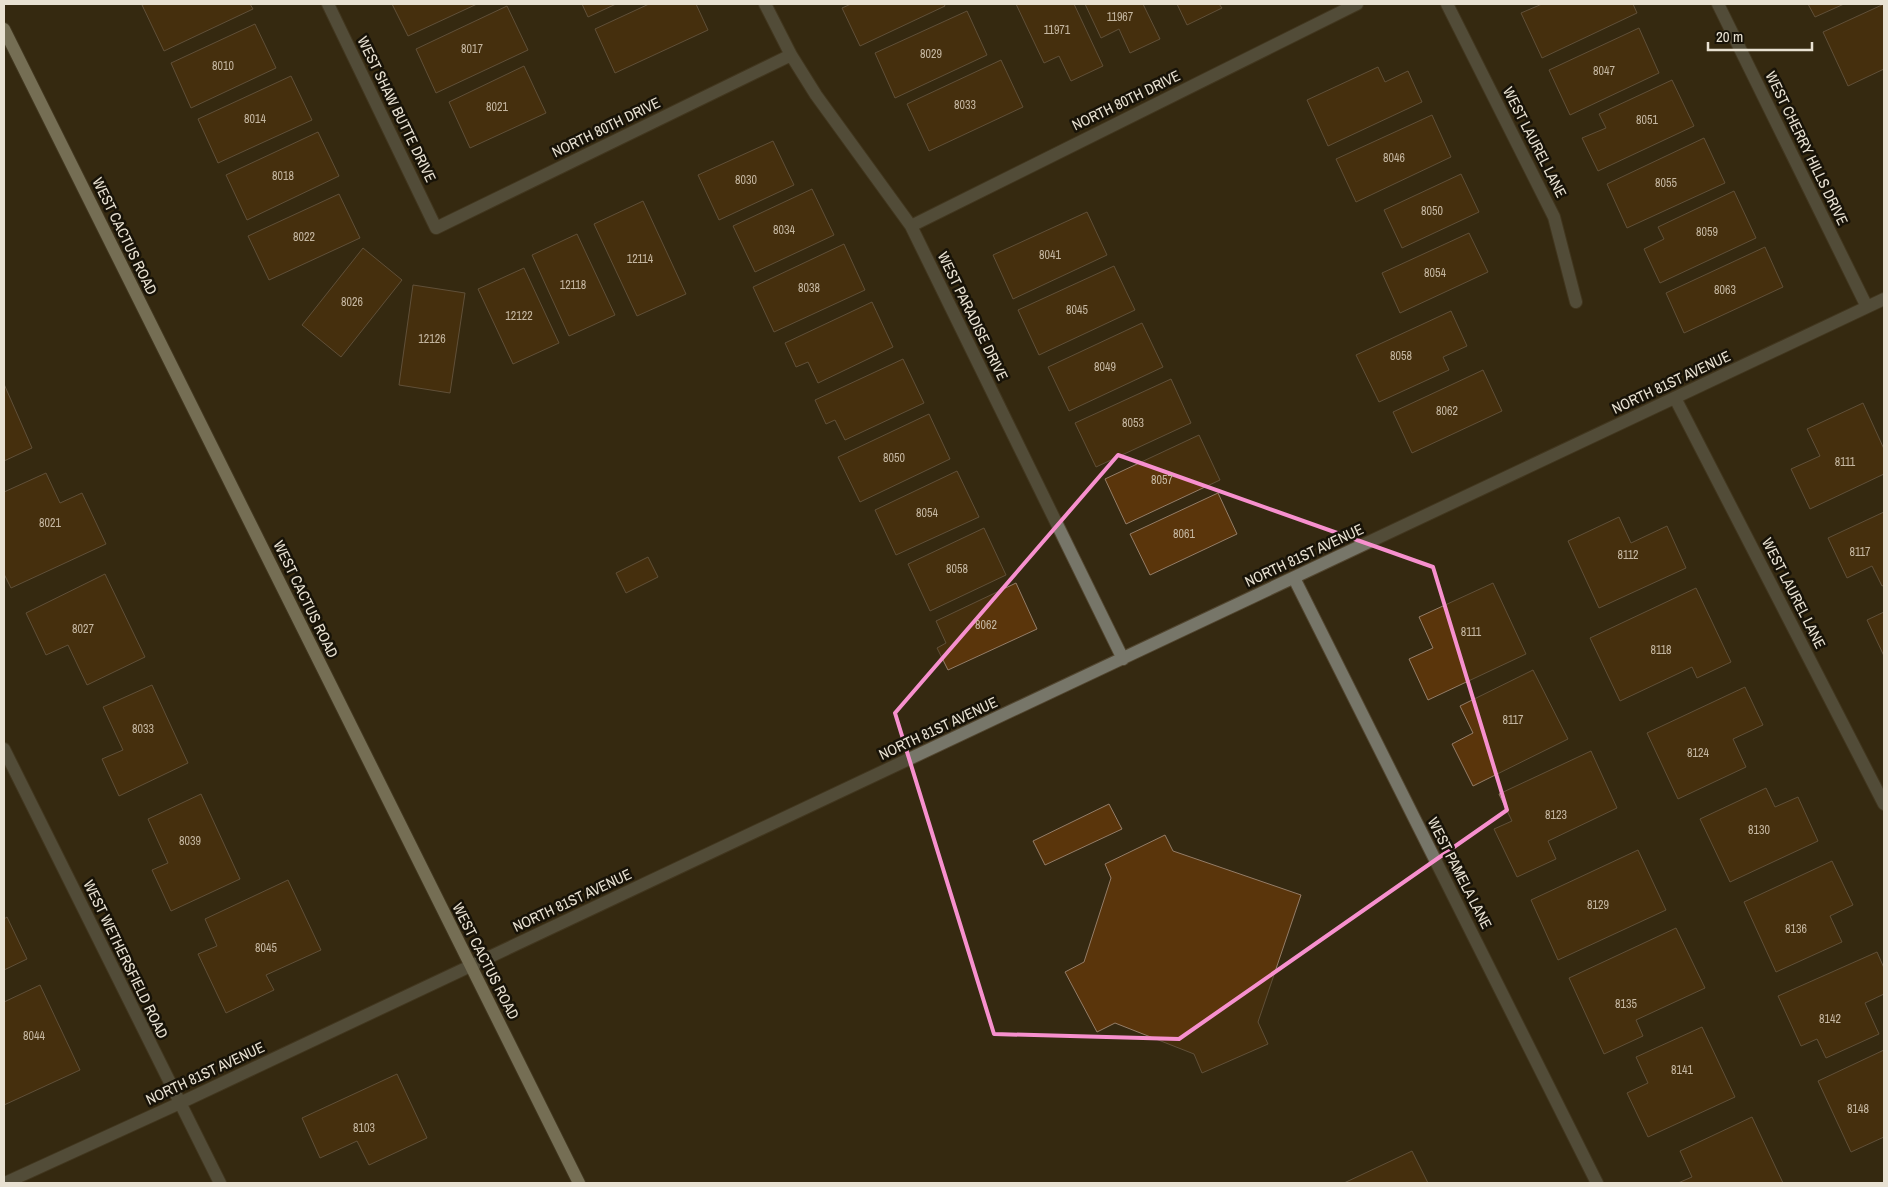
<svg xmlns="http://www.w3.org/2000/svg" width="1888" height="1187" viewBox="0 0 1888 1187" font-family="'Archivo Narrow',sans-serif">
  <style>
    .building { fill: #5a350b; stroke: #947d68 }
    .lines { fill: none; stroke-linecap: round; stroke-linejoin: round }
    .minor-casing { stroke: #524630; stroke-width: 14 }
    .major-casing { stroke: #524630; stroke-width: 14 }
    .minor { stroke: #777669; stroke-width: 12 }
    .major { stroke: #c3c1a7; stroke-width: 12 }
    .marked { fill: none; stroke: #f790ce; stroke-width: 4; stroke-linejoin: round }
    .labels { text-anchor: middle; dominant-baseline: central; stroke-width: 5; stroke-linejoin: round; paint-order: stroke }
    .number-label { font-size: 12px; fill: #c4b6a0 }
    .street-label { font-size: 15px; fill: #e8e1d2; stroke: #181308 }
  </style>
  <rect width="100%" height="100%" fill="#352911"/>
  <path class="building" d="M146,4H250L253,9L164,51L142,5Z
    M392,4H477L408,36Z
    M582,4H616L588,17Z
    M649,4H696L708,30L615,73L595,29Z
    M851,4H944L945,6L860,46L842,8Z
    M1016,4H1074L1103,66L1071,81L1059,56L1044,63Z
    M1085,4H1143L1160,39L1130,53L1119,29L1101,38Z
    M1177,4H1219L1222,8L1187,25Z
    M1542,4H1633L1637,13L1542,58L1521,13Z
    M1808,4H1844L1815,17Z
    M1884,4V69L1848,86L1823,32Z
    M507,6L528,50L436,93L416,49Z
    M967,11L987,55L895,98L875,53Z
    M255,24L276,68L191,108L171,63Z
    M1639,28L1659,73L1570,115L1549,70Z
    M1001,60L1023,107L929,151L907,104Z
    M524,66L546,113L470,148L449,102Z
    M1378,67L1385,82L1408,71L1422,102L1328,146L1307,100Z
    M291,76L312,120L218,163L198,119Z
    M1672,80L1694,126L1598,171L1582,138L1606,128L1599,114Z
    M1432,115L1451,157L1356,202L1336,159Z
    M318,132L339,176L247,220L226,175Z
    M1704,138L1725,183L1627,228L1607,184Z
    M773,141L794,185L719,220L698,175Z
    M1461,174L1479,212L1402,248L1384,210Z
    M812,189L834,235L755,272L733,226Z
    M1734,191L1756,238L1660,283L1644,249L1664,239L1658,227Z
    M339,194L360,238L269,280L248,236Z
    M643,201L686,294L637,316L594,224Z
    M1087,212L1107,255L1013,299L993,255Z
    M1469,233L1488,272L1400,313L1382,273Z
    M577,234L615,315L569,336L532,255Z
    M844,244L865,290L774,332L753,287Z
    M1765,247L1783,287L1684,333L1666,293Z
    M363,248L402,280L341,357L302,325Z
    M1114,266L1135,310L1039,355L1018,310Z
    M524,268L559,343L513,364L478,289Z
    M413,285L465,293L450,393L399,385Z
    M872,302L893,347L818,383L808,362L796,367L785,343Z
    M1451,311L1467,346L1443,357L1449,370L1379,402L1356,355Z
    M1142,323L1163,367L1069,411L1048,367Z
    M903,359L924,403L845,440L835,420L826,424L815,400Z
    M1483,370L1502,411L1412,453L1393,412Z
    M1171,379L1191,423L1096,467L1075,423Z
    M4,384L32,448L4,461Z
    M1863,403L1884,449V474L1810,509L1791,469L1820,456L1807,429Z
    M929,414L950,459L860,502L838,457Z
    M1199,435L1220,480L1126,524L1105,479Z
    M957,471L979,517L896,555L875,510Z
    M46,473L60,503L82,493L106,544L11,588L4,574V492Z
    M1218,493L1237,534L1150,575L1130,534Z
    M1884,512V585L1882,586L1872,566L1847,578L1828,538Z
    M1619,517L1631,543L1667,526L1686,568L1599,608L1568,541Z
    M984,528L1006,575L930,611L908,564Z
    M648,557L658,577L626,593L616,573Z
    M105,574L145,657L87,685L68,645L46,655L26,613Z
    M1016,583L1037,629L948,670L937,648L946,643L936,621Z
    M1493,583L1526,654L1428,700L1409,659L1433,648L1419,617Z
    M1696,588L1731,662L1697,678L1692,667L1620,701L1590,638Z
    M1884,612V656L1867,620Z
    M1533,670L1568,739L1473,786L1452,744L1473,733L1460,706Z
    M152,685L188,763L119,796L102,759L123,750L103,707Z
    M1745,687L1763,725L1733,739L1746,767L1678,799L1647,733Z
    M1591,751L1617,808L1548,841L1556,859L1517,877L1494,829L1512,821L1499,794Z
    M1766,788L1775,807L1798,797L1818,841L1730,882L1700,819Z
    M201,794L240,879L171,911L152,870L168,863L148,819Z
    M1109,804L1122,829L1045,865L1033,841Z
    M1165,835L1173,851L1301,895L1258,1022L1268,1044L1202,1073L1194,1054L1115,1023L1097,1032L1065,972L1084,962L1111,878L1105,864Z
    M1638,850L1666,910L1558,960L1531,900Z
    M1832,861L1853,905L1830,916L1842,942L1776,972L1744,902Z
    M288,880L321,950L266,975L274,990L226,1013L198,954L217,946L205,919Z
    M7,917L27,959L4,970V919Z
    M1676,928L1705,988L1636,1020L1643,1036L1604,1054L1569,978Z
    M1877,952L1884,968V994L1865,1003L1879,1034L1826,1058L1817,1039L1801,1046L1778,996Z
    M40,985L80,1070L4,1105V1002Z
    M1702,1027L1735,1097L1648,1137L1627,1093L1648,1083L1636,1057Z
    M1884,1050V1137L1851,1152L1818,1081Z
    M397,1074L427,1138L369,1165L357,1141L320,1158L302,1118Z
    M1752,1117L1783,1183H1678L1692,1177L1680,1151Z
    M1412,1151L1428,1183H1344Z"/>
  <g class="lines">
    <defs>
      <path id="minor" d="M328,4L436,228L791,55
        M765,4L791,55L816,95L911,226L1123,659
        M1447,4L1554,217L1576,302
        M1718,4L1867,307
        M911,226L1357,4
        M1675,398L1884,804
        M1294,578L1597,1183
        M4,749L220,1183
        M5,1183L180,1103L1884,299"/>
      <path id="major" d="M4,29L579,1183"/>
    </defs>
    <use href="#minor" class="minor-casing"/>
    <use href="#major" class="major-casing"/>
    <use href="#minor" class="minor"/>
    <use href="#major" class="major"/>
  </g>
  <path d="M0 0H1888V1187H0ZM1118,455L1433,567L1507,810L1179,1039L994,1034L895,713Z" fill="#352911" fill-opacity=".55" fill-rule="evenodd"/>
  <path class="marked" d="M1118,455L1433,567L1507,810L1179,1039L994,1034L895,713Z"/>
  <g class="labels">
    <g class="number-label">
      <text x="1120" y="17">11967</text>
      <text x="1057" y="30">11971</text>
      <text x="472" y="49">8017</text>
      <text x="931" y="54">8029</text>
      <text x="223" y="66">8010</text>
      <text x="1604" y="71">8047</text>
      <text x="965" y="105">8033</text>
      <text x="497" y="107">8021</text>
      <text x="255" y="119">8014</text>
      <text x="1647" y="120">8051</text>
      <text x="1394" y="158">8046</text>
      <text x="283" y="176">8018</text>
      <text x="746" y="180">8030</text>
      <text x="1666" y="183">8055</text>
      <text x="1432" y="211">8050</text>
      <text x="784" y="230">8034</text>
      <text x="1707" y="232">8059</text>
      <text x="304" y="237">8022</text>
      <text x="1050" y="255">8041</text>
      <text x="640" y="259">12114</text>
      <text x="1435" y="273">8054</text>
      <text x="573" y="285">12118</text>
      <text x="809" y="288">8038</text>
      <text x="1725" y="290">8063</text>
      <text x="352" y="302">8026</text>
      <text x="1077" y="310">8045</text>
      <text x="519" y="316">12122</text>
      <text x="432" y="339">12126</text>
      <text x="1401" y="356">8058</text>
      <text x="1105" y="367">8049</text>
      <text x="1447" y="411">8062</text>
      <text x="1133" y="423">8053</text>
      <text x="894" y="458">8050</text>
      <text x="1845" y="462">8111</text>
      <text x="1162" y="480">8057</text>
      <text x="927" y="513">8054</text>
      <text x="50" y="523">8021</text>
      <text x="1184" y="534">8061</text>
      <text x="1860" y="552">8117</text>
      <text x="1628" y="555">8112</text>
      <text x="957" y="569">8058</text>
      <text x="986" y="625">8062</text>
      <text x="83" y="629">8027</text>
      <text x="1471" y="632">8111</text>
      <text x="1661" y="650">8118</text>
      <text x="1513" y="720">8117</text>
      <text x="143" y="729">8033</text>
      <text x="1698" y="753">8124</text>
      <text x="1556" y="815">8123</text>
      <text x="1759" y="830">8130</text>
      <text x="190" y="841">8039</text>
      <text x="1598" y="905">8129</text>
      <text x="1796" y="929">8136</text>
      <text x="266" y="948">8045</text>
      <text x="1626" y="1004">8135</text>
      <text x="1830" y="1019">8142</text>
      <text x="34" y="1036">8044</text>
      <text x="1682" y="1070">8141</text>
      <text x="1858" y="1109">8148</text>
      <text x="364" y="1128">8103</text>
    </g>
    <g class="street-label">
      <text transform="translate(1126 100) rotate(-26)">NORTH 80TH DRIVE</text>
      <text transform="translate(397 109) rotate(64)">WEST SHAW BUTTE DRIVE</text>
      <text transform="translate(606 127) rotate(-26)">NORTH 80TH DRIVE</text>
      <text transform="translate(1535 142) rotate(63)">WEST LAUREL LANE</text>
      <text transform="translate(1807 148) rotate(64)">WEST CHERRY HILLS DRIVE</text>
      <text transform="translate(125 236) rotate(64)">WEST CACTUS ROAD</text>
      <text transform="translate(973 316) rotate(64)">WEST PARADISE DRIVE</text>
      <text transform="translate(1671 382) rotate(-25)">NORTH 81ST AVENUE</text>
      <text transform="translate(1304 555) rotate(-25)">NORTH 81ST AVENUE</text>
      <text transform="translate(1794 593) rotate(63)">WEST LAUREL LANE</text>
      <text transform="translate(306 599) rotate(64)">WEST CACTUS ROAD</text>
      <text transform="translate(938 728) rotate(-25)">NORTH 81ST AVENUE</text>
      <text transform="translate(1460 873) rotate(63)">WEST PAMELA LANE</text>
      <text transform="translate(572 900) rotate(-25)">NORTH 81ST AVENUE</text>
      <text transform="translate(126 959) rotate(64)">WEST WETHERSFIELD ROAD</text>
      <text transform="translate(486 961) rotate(63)">WEST CACTUS ROAD</text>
      <text transform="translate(205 1073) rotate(-25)">NORTH 81ST AVENUE</text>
    </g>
  </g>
  <rect width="1888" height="1187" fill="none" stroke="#e8e1d2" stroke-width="10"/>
  <path d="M1708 42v8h104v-8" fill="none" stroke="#e8e1d2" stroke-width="2.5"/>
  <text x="1716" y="42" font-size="15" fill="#e8e1d2" stroke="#181308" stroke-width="4" paint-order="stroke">20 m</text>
</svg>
